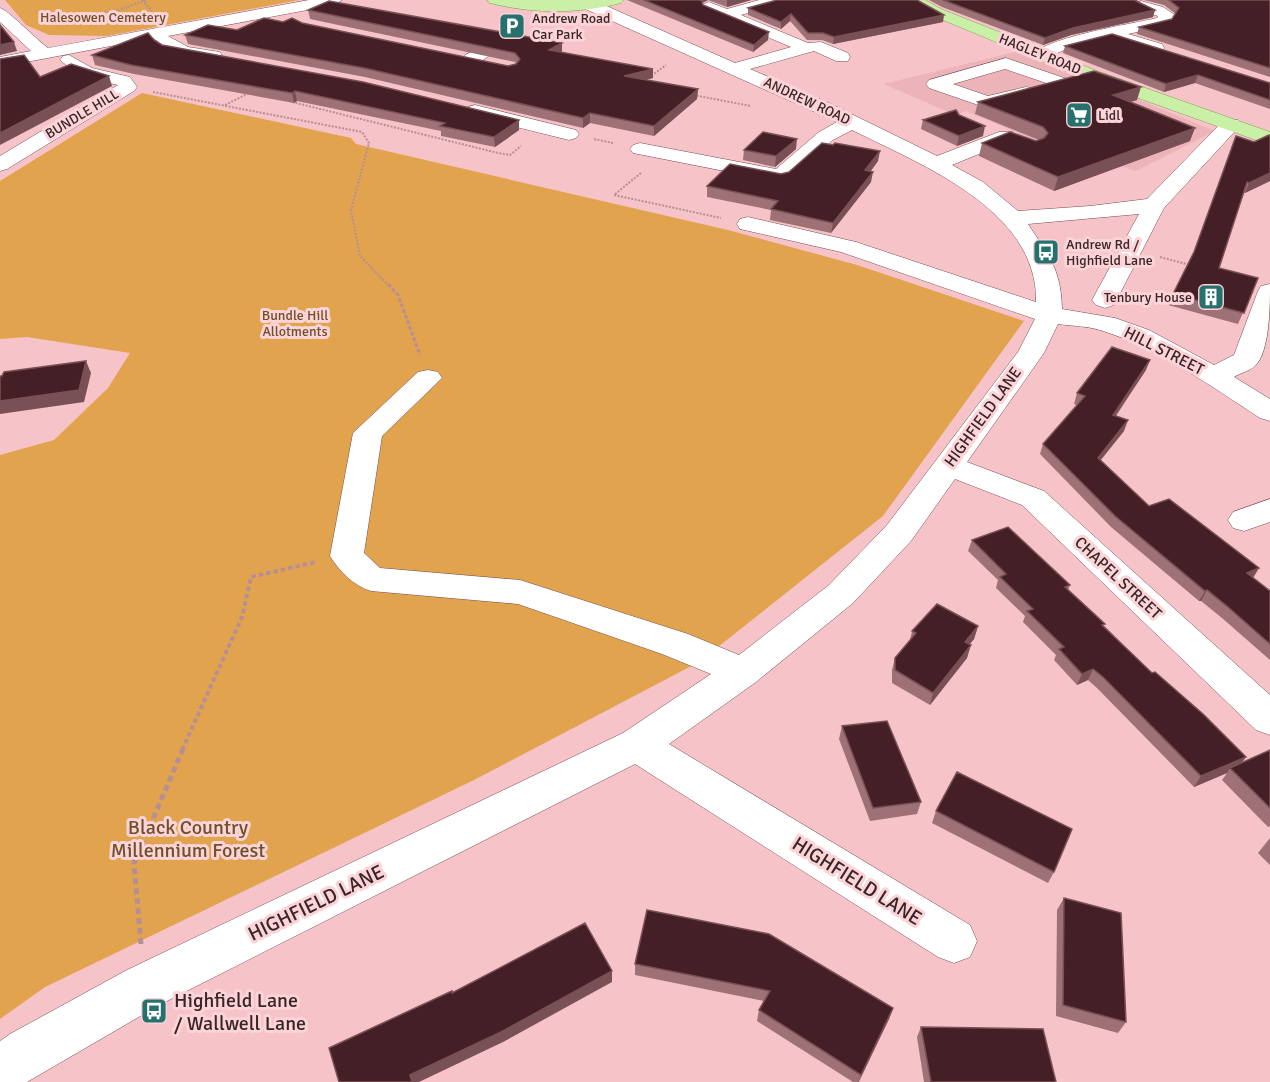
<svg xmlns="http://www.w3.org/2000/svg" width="1270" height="1082" viewBox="0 0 1270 1082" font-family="Signika,sans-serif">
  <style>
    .built { fill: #ecb3b9 }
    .green { fill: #e2a34f }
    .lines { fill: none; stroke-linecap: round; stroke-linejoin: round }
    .minor-casing { stroke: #794e53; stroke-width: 1 }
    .major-casing { stroke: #80a254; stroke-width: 1 }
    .path-far3 { stroke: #b78f93; stroke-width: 2; stroke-dasharray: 2 1.5; stroke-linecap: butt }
    .path-far2 { stroke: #b78f93; stroke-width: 3; stroke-dasharray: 4 2; stroke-linecap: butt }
    .path-far1 { stroke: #b78f93; stroke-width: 4; stroke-dasharray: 4.5 3; stroke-linecap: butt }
    .path { stroke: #b78f93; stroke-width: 5; stroke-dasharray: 6 4; stroke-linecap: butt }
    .minor { fill: #fff; fill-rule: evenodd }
    .major { fill: #caefa6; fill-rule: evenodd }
    .wall { fill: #9d7176 }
    .shaded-wall { fill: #795056 }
    .building { fill: #441f25; stroke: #795056; stroke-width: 1.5 }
    .labels { text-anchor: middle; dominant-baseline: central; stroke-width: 6; stroke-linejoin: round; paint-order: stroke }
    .far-park-label { font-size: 14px; fill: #6e502a; stroke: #fcd3d7 }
    .far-poi-label { font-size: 14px; fill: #382528; stroke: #fcd3d7; text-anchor: start }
    .far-street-label { font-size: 14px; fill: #382528; stroke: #fcd3d7 }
    .street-label { font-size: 16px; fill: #382528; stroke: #fcd3d7 }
    .near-park-label { font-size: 20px; fill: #6e502a; stroke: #fcd3d7 }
    .near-street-label { font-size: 20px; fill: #382528; stroke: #fcd3d7 }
    .near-poi-label { font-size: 20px; fill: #382528; stroke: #fcd3d7; text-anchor: start }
  </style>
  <rect width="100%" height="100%" fill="#f6c3c8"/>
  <path class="built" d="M1019,51L1022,52L1215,131L1136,171L1030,138L966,111L955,115L884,84Z"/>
  <path class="green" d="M5,0H299L107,36L49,35L26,25Z
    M142,93L351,138L356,144L728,230L857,265L1024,321L883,516L699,662L474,780L45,987L0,1019V455L54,440L108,388L130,353L27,337L0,339V181Z"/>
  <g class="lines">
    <defs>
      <path id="minor" d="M309,0H342L334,5L168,36L188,47L220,52L222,56L220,60L214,61L170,51L153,38L0,67V57L31,51L0,22V8C8,10 38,41 48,48Z
        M577,0H593L735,63L791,47L704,10L701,7L704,4L709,2L727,9L759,0H780L778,4L741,15L808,43L821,42L848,53L850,57L848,61H836L814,51L750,69L829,103L937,156L999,132H1013L1016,136L1013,140L952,165L983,182L1018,211L1090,206L1147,199L1224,120H1238L1241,124L1238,128L1164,208L1114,305L1105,308L1096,305L1092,300L1139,214L1028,224C1049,256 1061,269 1062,309L1115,318L1149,330L1214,365L1234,355L1258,291L1261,286L1270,284C1270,304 1270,352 1255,366C1250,371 1240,373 1234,377L1270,399V421L1260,418C1211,386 1159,349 1103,331C1089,326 1072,326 1058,324L1044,353L967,462L1044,491L1270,695V735L1256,730L1022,505L955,479L911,541L853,603L756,682L669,744L970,925L977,941L970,957L954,963L938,957L635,764L161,1004L27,1082H0V1041L10,1034L127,970L623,733L711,674L662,654L518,604L371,591C354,586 339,571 330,556L353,433L418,372L428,370L438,372L442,378L382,436L364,553L380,568L520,580L688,634L739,655L829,585L887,525L1018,352L1035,319L841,252L740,229L737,224L740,219L748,217L856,242L1036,302C1038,210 922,165 852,130L833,140L787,180L780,182L633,153L630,149L633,145L640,143L776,169L819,132L837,122L583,8Z
        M1141,1L1163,7L1175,15L1168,25L1128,34L1162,44L1164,48L1162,52L1156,53L1110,39L1069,48L1041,60L1033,55C1046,37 1132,24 1157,18L1158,16L1136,9L1133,6Z
        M488,44L496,49C489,58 476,65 465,63L462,59L465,55Z
        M69,55L92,68L130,77L137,87L134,91L7,169L0,171V156L118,85L80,76L60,60L63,56Z
        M1006,58L1067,79L1070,83L1067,87L1061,88L1005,69L953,84L988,96L1026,87L1032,88L1035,92L1032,96L987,108L929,88L926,84L929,80Z
        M475,105L576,130L579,134L576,138L569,140L468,115L466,111L468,107Z
        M1270,499V522L1244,531L1233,528L1228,520L1233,512Z"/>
      <path id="major" d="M487,0H624L621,3C579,14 532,14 490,3Z
        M906,0H925L941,9L1097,71L1270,132V145L1085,79L931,15Z"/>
    </defs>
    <use href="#minor" class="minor-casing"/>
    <use href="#major" class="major-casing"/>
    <path class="path-far3" d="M142,0L152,11
      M45,21L115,11L147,0
      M643,82L666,65
      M153,92L362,132L369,143L351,210L360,256L389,286
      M693,95L751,106
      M292,102L498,153L510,155L521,146
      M225,105L251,92
      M594,139L613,143
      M641,173L614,195L721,218
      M1160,257L1190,265"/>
    <path class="path-far2" d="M388,284L398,295L420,355"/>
    <path class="path-far1" d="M182,750L242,617L251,577L316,562"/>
    <path class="path" d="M141,944L134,863L183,749"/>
    <use href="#minor" class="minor"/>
    <use href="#major" class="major"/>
  </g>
  <path class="wall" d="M627,0H708L702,3L703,5L768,40L753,52Z
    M708,0H751L727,7Z
    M929,0H1138L1136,2L1155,10L1153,17L1071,35L1043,45L942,7Z
    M1144,0H1270V77L1137,34L1139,27L1172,19L1176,14L1164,5Z
    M748,8L943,22L833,44L822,40H807L790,21L781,29L748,15Z
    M308,10L562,43V52H561L653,78L645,80L698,89L697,99L654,136L590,123L583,128L365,77L188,44L185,35L237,30L283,22L302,23L508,66L517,63L515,62L310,19Z
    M154,40L162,45L519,120V130L495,147L441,136V131L297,101L294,103L134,74L95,65L92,55Z
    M1065,46L1270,83V109L1195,83L1164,92L1063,53Z
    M1137,100L1130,102L1190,141L1054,191L979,156L982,143L1036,141L1039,140L975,114L978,102Z
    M959,115L983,136L957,146L921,129L923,120Z
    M1270,136V181L1245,193H1244L1219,268L1258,278L1238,324L1168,305L1173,294L1254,142Z
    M796,149L775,167L743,160L744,150Z
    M878,161L871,171V182L831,233L770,220L771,210L707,197V186L781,174Z
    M1146,370L1116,416L1124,431L1101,460L1149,506L1253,578L1270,591V660L1222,618L1201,601H1199L1111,527L1040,454L1043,444L1077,405L1074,404L1077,393Z
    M972,540L1070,585L1068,590L1242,763L1270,750V826L1268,827L1222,780L1227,773L1194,787L1097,688L1088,680L1077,685L1054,660L1056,655L1023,622L1025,616L996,588L998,580L968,551Z
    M978,626L974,639L970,644L967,658L930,705L892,683V670L895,658L910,640L912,631Z
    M842,726L921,802L917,814L870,821L839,739Z
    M936,811L1054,872L1048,883L932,823Z
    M1270,838V865L1258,853Z
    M1064,898L1126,1022L1118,1033L1056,1016L1057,910Z
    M635,964L893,1008L889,1019L859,1082H853L757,1021L759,1010L764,1001L635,975Z
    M921,1027L1056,1082H924L917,1037Z"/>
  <path class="shaded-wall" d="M700,0H708L699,5Z
    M727,0H751L727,7Z
    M1155,10L1153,17L1071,35L1043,45L1045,38L1073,28Z
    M791,14L790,21L781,29V22Z
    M944,15L943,22L833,44L834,37Z
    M769,32L768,40L753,52L754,45Z
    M14,42L17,51L0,55V45Z
    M562,43V52L550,59L549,50Z
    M653,69V78L624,85V76Z
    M1198,75L1195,83L1164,92L1166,84Z
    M109,76L112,86L0,145V133Z
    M1141,87L1137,100L1109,108L1113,95Z
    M698,89L697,99L654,136V126Z
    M295,91L297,101L294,103L292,93Z
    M590,113V123L583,128V118Z
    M519,120V130L495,147L494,137Z
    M985,126L983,136L957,146L959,136Z
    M1195,128L1190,141L1054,191L1058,177Z
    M797,139L796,149L775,167L776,156Z
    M880,151L878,161L863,181L865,170Z
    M873,172L871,182L831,233L833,223Z
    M1270,173V181L1245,193L1249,183Z
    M1150,360L1146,370L1109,425L1113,415Z
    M86,361L91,373L84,402L0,414V401Z
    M1128,420L1124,431L1094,468L1098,458Z
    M1259,568L1253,578L1247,573Z
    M1207,590L1201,601H1199L1205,591Z
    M978,626L974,639L961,654L965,642Z
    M971,645L967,658L930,705L933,693Z
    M1093,669L1088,680L1077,685L1082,674Z
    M1246,757L1239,767L1230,768L1227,773L1194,787L1201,776Z
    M612,971V982L503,1042L419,1082H412L410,1075Z
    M893,1008L889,1019L858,1082L861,1075Z"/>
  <path class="building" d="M644,0H701L703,5L769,32L754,45Z
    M777,0H917L944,15L834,37L823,33H808L791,14L781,22L748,8Z
    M943,0H1134L1155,10L1073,28L1045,38Z
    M1169,0H1270V68L1139,27L1172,19L1179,8Z
    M329,1L562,43L549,50L653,69L624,76L698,89L654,126L590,113L583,118L364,68L185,35L208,25L237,30L264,18L283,22L292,18L302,23L508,66L516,64L520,59L515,53L308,10Z
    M0,25L14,42L0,45Z
    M148,33L154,40L162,45L363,82L519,120L494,137L440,126L445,123L295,91L292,93L131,65L92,55Z
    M1112,34L1270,83V100L1198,75L1166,84L1065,46Z
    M24,55L40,77L71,64L109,76L0,133V59Z
    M1094,71L1141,87L1113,95L1195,128L1058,177L982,143L1010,132L1036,141L1044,138L1048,133L1043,127L978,102Z
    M956,110L959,115L985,126L959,136L923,120Z
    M763,132L797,139L776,156L744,150Z
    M1269,135L1270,136V173L1249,183L1247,182L1219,268L1258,278L1244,313L1173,294L1194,252L1236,136L1254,142Z
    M822,143L833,145L835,143L880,151L865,170L873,172L833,223L771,209L778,201L707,186L730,164L781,174L789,172Z
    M1112,347L1150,360L1113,415L1128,420L1098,458L1149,506L1169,499L1259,568L1247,573L1270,591V644L1228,607L1207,590L1205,591L1115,516L1043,444L1085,396L1077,393Z
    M86,361L79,390L0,401V376H2L4,372Z
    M1008,527L1070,585L1065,587L1105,624L1102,625L1152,673L1155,672L1203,714L1246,757L1201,776L1103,677L1093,669L1082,674L1059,649L1064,647L1027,611L1033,609L1000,577L1006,574L972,540Z
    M937,604L978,626L965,642L971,645L933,693L895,670V658L916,633L912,631Z
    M887,721L921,802L873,808L842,726Z
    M1270,750V808L1230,768Z
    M957,772L1072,829L1054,872L936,811Z
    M1064,898L1121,913L1126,1022L1063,1005Z
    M647,910L769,934L893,1008L861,1075L759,1010L770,991L635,964Z
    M585,923L612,971L501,1032L410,1075L412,1082H339L329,1048L452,991V993Z
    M921,1027L1043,1029L1056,1082H931Z"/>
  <defs>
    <symbol id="parking-square" viewBox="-11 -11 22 22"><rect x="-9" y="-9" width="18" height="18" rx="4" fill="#26706d" stroke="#fcd3d7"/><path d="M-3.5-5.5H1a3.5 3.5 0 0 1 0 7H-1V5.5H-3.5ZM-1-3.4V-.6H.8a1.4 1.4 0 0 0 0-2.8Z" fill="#fff"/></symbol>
    <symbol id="supermarket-square" viewBox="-11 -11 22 22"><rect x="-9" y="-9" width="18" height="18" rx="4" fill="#26706d" stroke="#fcd3d7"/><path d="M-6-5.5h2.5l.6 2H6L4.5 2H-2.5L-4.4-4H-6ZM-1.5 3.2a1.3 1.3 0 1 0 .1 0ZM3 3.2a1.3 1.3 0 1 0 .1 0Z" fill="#fff"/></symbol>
    <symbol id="bus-square" viewBox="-11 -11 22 22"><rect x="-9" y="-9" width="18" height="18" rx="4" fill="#26706d" stroke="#fcd3d7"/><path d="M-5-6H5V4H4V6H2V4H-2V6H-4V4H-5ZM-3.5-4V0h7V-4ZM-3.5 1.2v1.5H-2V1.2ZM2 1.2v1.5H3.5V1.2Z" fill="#fff"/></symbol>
    <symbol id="building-square" viewBox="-11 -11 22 22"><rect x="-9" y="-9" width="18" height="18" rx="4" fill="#26706d" stroke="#fcd3d7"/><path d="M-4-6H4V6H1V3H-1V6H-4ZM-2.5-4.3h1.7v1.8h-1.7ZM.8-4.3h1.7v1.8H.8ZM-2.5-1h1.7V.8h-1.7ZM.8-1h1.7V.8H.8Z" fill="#fff"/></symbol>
  </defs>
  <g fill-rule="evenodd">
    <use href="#parking-square" x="497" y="11" width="30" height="30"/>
    <use href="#supermarket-square" x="1064" y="100" width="30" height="30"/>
    <use href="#bus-square" x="1031" y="237" width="30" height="30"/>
    <use href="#building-square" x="1196" y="282" width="30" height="30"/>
    <use href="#bus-square" x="139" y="996" width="30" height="30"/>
  </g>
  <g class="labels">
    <g class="far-park-label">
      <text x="103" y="17">Halesowen Cemetery</text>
      <text x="295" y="315">Bundle Hill<tspan x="295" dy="16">Allotments</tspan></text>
    </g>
    <g class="far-poi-label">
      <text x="532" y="18">Andrew Road<tspan x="532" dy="16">Car Park</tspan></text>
      <text x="1098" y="115">Lidl</text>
      <text x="1066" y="244">Andrew Rd /<tspan x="1066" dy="16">Highfield Lane</tspan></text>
      <text x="1192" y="297" text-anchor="end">Tenbury House</text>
    </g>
    <g class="far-street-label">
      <text transform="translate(1040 54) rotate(22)">HAGLEY ROAD</text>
      <text transform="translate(807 101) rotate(25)">ANDREW ROAD</text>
      <text transform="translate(82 114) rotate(-31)">BUNDLE HILL</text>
    </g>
    <g class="street-label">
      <text transform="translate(1164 351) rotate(27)">HILL STREET</text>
      <text transform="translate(983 417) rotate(-54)">HIGHFIELD LANE</text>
      <text transform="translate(1118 578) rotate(43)">CHAPEL STREET</text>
    </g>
    <g class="near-park-label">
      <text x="188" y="827">Black Country<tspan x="188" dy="23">Millennium Forest</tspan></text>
    </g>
    <g class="near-street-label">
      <text transform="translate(857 881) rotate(32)">HIGHFIELD LANE</text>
      <text transform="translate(316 903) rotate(-26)">HIGHFIELD LANE</text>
    </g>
    <g class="near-poi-label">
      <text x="174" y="1000">Highfield Lane<tspan x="174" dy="23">/ Wallwell Lane</tspan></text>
    </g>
  </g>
</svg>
